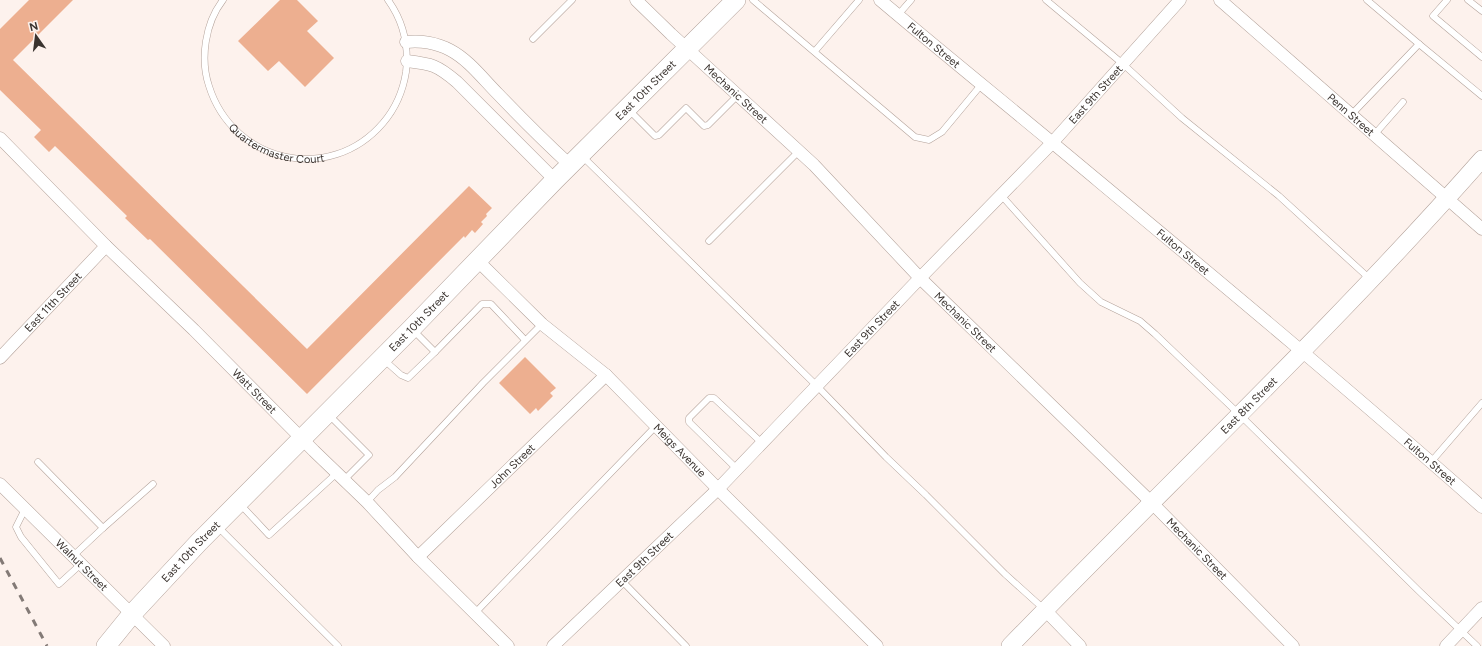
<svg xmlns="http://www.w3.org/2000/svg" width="1482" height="646" viewBox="0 0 1482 646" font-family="Figtree,sans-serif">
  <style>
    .building { fill: #edaf90 }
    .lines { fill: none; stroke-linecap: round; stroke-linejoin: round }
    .service-casing { stroke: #b3a29a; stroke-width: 7 }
    .minor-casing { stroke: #b3a29a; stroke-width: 13 }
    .secondary-casing { stroke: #b3a29a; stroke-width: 18 }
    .primary-casing { stroke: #b3a29a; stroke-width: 20 }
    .service { stroke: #fff; stroke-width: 6 }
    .minor { stroke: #fff; stroke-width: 12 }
    .secondary { stroke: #fff; stroke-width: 17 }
    .primary { stroke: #fff; stroke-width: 19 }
    .rail { stroke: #837a76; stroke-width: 3; stroke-dasharray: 7 7; stroke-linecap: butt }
    .labels { text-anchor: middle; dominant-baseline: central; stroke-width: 4; stroke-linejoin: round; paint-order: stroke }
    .street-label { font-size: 11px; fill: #3a332f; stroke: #fdf2ed }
  </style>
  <rect width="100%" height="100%" fill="#fdf2ed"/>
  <path class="building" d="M29,0H73L13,60L307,349L469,186L492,208L486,214L487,216L481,222L483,224L475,233L472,230L465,238L464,236L307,394L150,239L148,240L125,218L127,216L55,146L49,152L34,137L41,130L0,90V29Z
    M280,0H297L318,21L307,31L334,58L305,87L279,61L268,71L238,41Z
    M525,357L556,388L550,393L553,396L538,411L536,408L530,414L499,383Z"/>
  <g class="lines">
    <defs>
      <g id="service">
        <path id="s1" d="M223,0C205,23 200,59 209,86C233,163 330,185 383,123C395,109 403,91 406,72C409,46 403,21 388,0"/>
        <path d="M753,0L915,137L929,140L942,132L981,85"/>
        <path d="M1046,0L1123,64L1182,118L1279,196L1370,279"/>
        <path d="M1367,0L1419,44"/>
        <path d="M1447,0L1433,16L1482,57"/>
        <path d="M1468,0L1482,11"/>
        <path d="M898,15L911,0"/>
        <path d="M533,39L572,0"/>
        <path d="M815,51L859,0"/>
        <path d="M628,109L655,136L659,135L686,108L704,126L708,125L738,95"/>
        <path d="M1351,115L1419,44L1482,96"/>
        <path d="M1374,135L1403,102"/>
        <path d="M582,156L817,386L886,457L926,495L1005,574L1045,610"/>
        <path d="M1001,195L1080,283L1101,302L1140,321L1155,334L1239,414L1420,592L1477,646"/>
        <path d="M709,241L799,151"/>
        <path d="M413,330L435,352L482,304H491L525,340"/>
        <path d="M383,359L401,375L408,378L435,352"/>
        <path d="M328,414L369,455L344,480"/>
        <path d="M38,462L103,528L73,556"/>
        <path d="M1431,462L1482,403"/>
        <path d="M737,469L689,422V418L709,398H714L762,443"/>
        <path d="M367,502L378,490L395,477L483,383L542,324"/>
        <path d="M240,504L269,535L337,473"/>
        <path d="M25,509L16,527L21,537L59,584L81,564"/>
        <path d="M217,526L338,646"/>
        <path d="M103,528L153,484"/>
        <path d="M622,581L686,646"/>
        <path d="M475,613L656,426"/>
      </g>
      <g id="minor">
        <path id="s2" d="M636,0L671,34L814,165L920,278L1151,502L1293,646"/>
        <path id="s3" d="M880,0C938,49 996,96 1054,144C1198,264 1342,383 1482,507"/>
        <path id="s4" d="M1220,0L1482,229"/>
        <path d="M406,42C420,40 437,43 450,50C469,60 483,79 498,94C521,118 545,142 570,165"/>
        <path d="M407,61C432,64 437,65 457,82L555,180"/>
        <path id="s5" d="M0,138L106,246L194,330L314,451L367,502L418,557L508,646"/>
        <path id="s6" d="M478,261L542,324L606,375L718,489L877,646"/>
        <path id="s7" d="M0,358L106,246"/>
        <path id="s8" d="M0,484L164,646"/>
        <path id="s9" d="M418,557L606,375"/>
        <path d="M1045,610L1080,646"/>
        <path id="s10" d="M553,646L718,489L920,278L1052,143L1180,0"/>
        <path d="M1446,646L1482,608"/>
      </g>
      <g id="secondary">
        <path id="s11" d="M1010,646C1167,484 1332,329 1482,159"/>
      </g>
      <g id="primary">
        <path id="s12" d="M106,646L132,614L199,542L412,328L555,180L736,0"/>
      </g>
    </defs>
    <use href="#service" class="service-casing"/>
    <use href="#minor" class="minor-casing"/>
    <use href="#secondary" class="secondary-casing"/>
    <use href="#primary" class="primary-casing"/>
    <use href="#service" class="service"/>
    <use href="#minor" class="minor"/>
    <use href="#secondary" class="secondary"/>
    <use href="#primary" class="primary"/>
    <path class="rail" d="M0,558L47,646"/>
  </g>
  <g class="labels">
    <g class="street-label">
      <text stroke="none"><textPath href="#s3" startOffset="70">Fulton Street</textPath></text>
      <text stroke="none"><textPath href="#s12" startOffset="775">East 10th Street</textPath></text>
      <text stroke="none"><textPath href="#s2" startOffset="137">Mechanic Street</textPath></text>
      <text stroke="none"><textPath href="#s10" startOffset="774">East 9th Street</textPath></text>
      <text stroke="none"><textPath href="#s4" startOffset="174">Penn Street</textPath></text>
      <text stroke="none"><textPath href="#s1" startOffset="187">Quartermaster Court</textPath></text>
      <text stroke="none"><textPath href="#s3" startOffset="394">Fulton Street</textPath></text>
      <text stroke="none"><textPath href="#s7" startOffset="77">East 11th Street</textPath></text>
      <text stroke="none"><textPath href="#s12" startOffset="451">East 10th Street</textPath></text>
      <text stroke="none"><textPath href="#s2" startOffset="461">Mechanic Street</textPath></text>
      <text stroke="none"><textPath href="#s10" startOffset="450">East 9th Street</textPath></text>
      <text stroke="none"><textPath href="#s5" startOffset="359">Watt Street</textPath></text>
      <text stroke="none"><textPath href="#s11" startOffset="339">East 8th Street</textPath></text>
      <text stroke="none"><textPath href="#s6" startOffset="277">Meigs Avenue</textPath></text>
      <text stroke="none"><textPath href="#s3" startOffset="718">Fulton Street</textPath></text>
      <text stroke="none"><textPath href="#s9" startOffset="131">John Street</textPath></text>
      <text stroke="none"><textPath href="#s2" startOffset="785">Mechanic Street</textPath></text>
      <text stroke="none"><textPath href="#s12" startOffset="127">East 10th Street</textPath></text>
      <text stroke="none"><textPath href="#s10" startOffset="126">East 9th Street</textPath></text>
      <text stroke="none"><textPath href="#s8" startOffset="115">Walnut Street</textPath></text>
    </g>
  </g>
  <g transform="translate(36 36) rotate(346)" stroke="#fdf2ed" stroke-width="3" paint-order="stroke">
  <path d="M0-3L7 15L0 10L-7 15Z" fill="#3a332f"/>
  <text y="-6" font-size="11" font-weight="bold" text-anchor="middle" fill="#3a332f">N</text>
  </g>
</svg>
